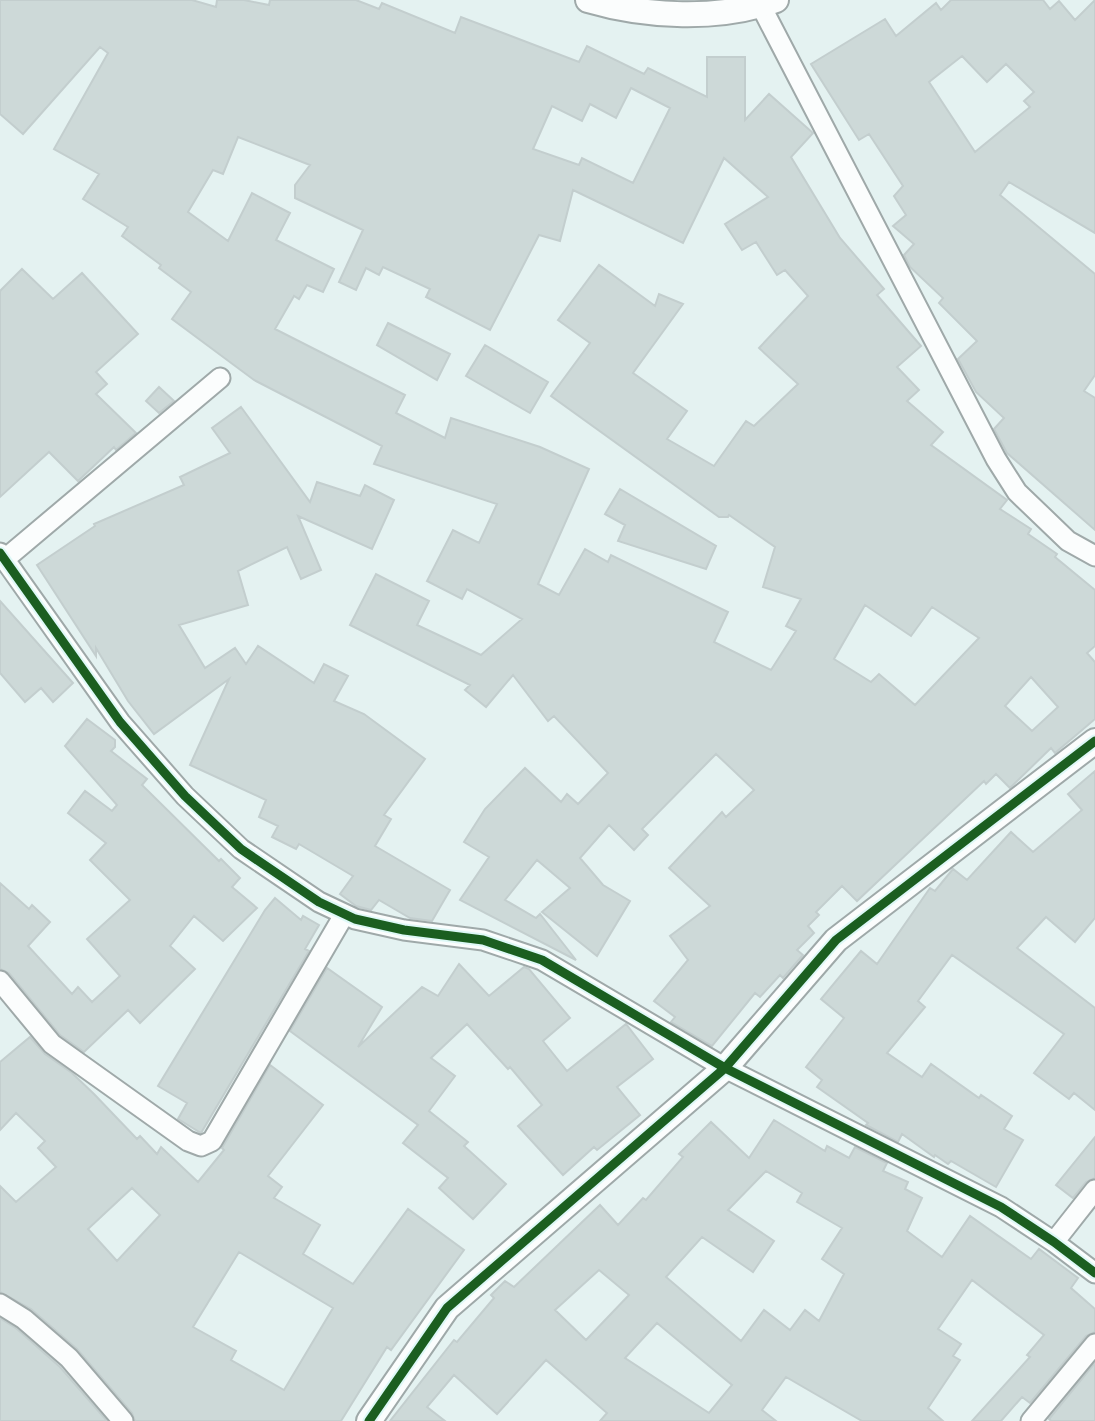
<svg xmlns="http://www.w3.org/2000/svg" width="1095" height="1421" viewBox="0 0 1095 1421" font-family="Lato,sans-serif">
  <style>
    .building { fill: #cdd9d8; stroke: #c3cece; stroke-width: 2; fill-rule: evenodd }
    .lines { fill: none; stroke-linecap: round; stroke-linejoin: round }
    .minor-casing { stroke: #9fa9a9; stroke-width: 23 }
    .tertiary-casing { stroke: #9fa9a9; stroke-width: 28 }
    .minor { stroke: #fbfdfd; stroke-width: 19 }
    .tertiary { stroke: #fbfdfd; stroke-width: 24 }
    .cycleway-casing { stroke: #def8f7; stroke-width: 13 }
    .cycleway { stroke: #1b5e20; stroke-width: 9 }
  </style>
  <rect width="100%" height="100%" fill="#e4f2f1"/>
  <path class="building" d="M0,0H192L216,7L217,0H244L269,5L270,0H356L379,9L382,3L455,33L461,17L579,62L587,46L644,74L648,68L707,97V57H745V120L769,94L813,133L791,157L840,238L884,289L877,295L921,346L897,367L919,390L907,401L943,432L931,445L1007,500L1000,509L1031,529L1028,534L1057,554L1055,557L1095,590V646L1087,653L1095,662V719L1055,753L1051,748L1010,788L996,774L986,784L984,781L857,901L842,886L816,912L819,915L808,926L814,933L797,950L803,955L783,978L780,975L760,997L755,993L712,1046L671,1022L675,1017L654,1001L688,960L670,936L710,906L669,868L722,812L726,817L754,790L716,754L642,829L648,835L634,850L609,825L580,858L603,885L630,901L597,956L542,912L570,888L537,860L505,900L536,918L540,914L576,960L460,900L489,857L464,842L485,809L525,768L561,802L567,794L578,804L608,773L554,716L548,721L513,675L486,707L465,690L470,685L350,625L376,574L429,601L417,625L481,655L522,619L467,589L462,599L427,581L453,530L479,543L497,504L374,464L382,446L254,380L172,319L191,292L159,268L161,265L122,236L128,227L83,199L99,174L54,149L108,53L100,47L23,134L0,114ZM631,88L670,108L633,183L582,158L579,165L533,149L552,106L582,121L590,104L616,118ZM238,137L310,165L295,185V198L363,230L339,282L356,290L366,268L379,275L383,267L430,289L426,297L490,330L539,235L560,241L573,190L683,243L724,158L768,197L725,224L742,250L756,242L777,275L785,270L808,296L759,348L798,384L754,426L746,421L714,466L667,439L687,411L633,373L683,304L659,294L655,306L599,265L558,320L590,343L551,396L719,517H728L729,515L775,547L763,587L801,599L786,626L796,631L771,670L714,642L728,612L611,555L608,562L585,549L559,595L538,584L589,469L540,447L451,418L445,438L396,413L405,395L275,329L294,296L299,299L307,285L323,292L334,269L276,240L290,213L252,193L228,241L188,212L213,170L223,174ZM865,605L911,636L932,607L979,638L915,705L879,674L871,682L834,659ZM1031,677L1058,707L1032,731L1005,706Z
    M951,0H1043L1050,9L1059,1L1075,20L1095,0V233L1009,182L1000,195L1095,274V375L1084,391L1095,398V530L1007,453L994,429L1004,418L976,392L958,359L977,341L939,303L943,298L910,267L904,255L914,244L893,226L906,215L894,196L903,186L869,134L859,140L811,64L885,19L896,36L936,3L941,10ZM962,56L987,82L1006,64L1034,92L1024,101L1030,107L975,152L929,82Z
    M22,269L53,299L82,273L138,334L96,372L107,384L96,394L136,433L116,450L114,447L78,481L49,452L0,497V291Z
    M388,323L450,354L437,380L377,345Z
    M485,345L548,382L530,413L466,376Z
    M159,387L174,401L159,413L146,401Z
    M241,407L310,502L317,482L360,496L365,485L394,500L372,549L298,516L321,570L301,579L287,547L238,571L248,605L179,625L205,668L235,648L246,664L258,646L314,683L324,664L348,676L334,701L364,714L425,759L384,815L391,819L375,846L450,890L432,921L410,918L379,900L371,910L356,906L340,894L353,876L299,844L296,849L272,837L278,826L259,817L266,800L190,765L229,679L154,734L128,701L96,648V656L37,565L95,526L94,524L184,485L180,477L230,453L212,428Z
    M620,489L716,546L706,569L618,541L625,525L605,514Z
    M0,601L73,683L53,702L41,688L25,702L0,673Z
    M87,719L115,740V747L111,751L147,779L142,785L219,861L221,859L240,878L232,887L257,908L223,941L194,916L170,946L195,969L140,1023L128,1010L84,1052L60,1035L9,973L0,969V883L29,909L32,905L50,922L28,946L72,994L78,987L92,1002L120,976L87,939L130,900L90,860L106,843L68,813L85,791L112,811L117,805L65,746Z
    M1095,771V918L1075,942L1046,917L1017,948L1095,1008V1110L1074,1093L1069,1099L1034,1073L1064,1034L952,955L918,1001L925,1007L887,1053L922,1077L931,1064L979,1098L981,1095L1012,1116L1004,1129L1023,1140L996,1187L951,1161L948,1164L935,1155L934,1157L902,1134L898,1142L866,1125L868,1123L817,1087L822,1080L806,1067L844,1018L821,999L861,951L877,964L930,888L935,891L953,869L967,880L1011,832L1033,852L1082,810L1068,794Z
    M275,898L301,920L303,916L319,925L305,949L309,951L201,1133L178,1119L187,1103L158,1086L265,910Z
    M459,964L489,996L524,967L529,969L570,1018L543,1041L567,1071L626,1024L653,1059L617,1087L640,1115L597,1150L594,1147L563,1175L518,1126L542,1105L510,1067L508,1069L467,1024L431,1058L455,1076L429,1111L468,1142L464,1146L506,1184L473,1219L439,1188L448,1178L403,1143L418,1125L290,1031L327,968L382,1007L358,1047L422,987L438,996Z
    M30,1037L45,1054L72,1073L94,1094L137,1139L140,1136L157,1154L161,1147L198,1182L224,1150L222,1148L270,1065L323,1105L268,1176L282,1187L274,1198L320,1225L303,1254L353,1284L408,1209L464,1250L391,1350L387,1347L341,1421H135L132,1413L77,1349L31,1309L0,1292V1186L16,1202L56,1167L38,1148L45,1141L16,1113L0,1130V1062ZM132,1188L160,1215L117,1261L88,1229ZM239,1252L333,1308L284,1390L231,1360L236,1351L193,1327Z
    M774,1120L825,1151L827,1146L849,1158L855,1147L887,1163L883,1171L908,1182L905,1189L922,1198L907,1231L942,1257L970,1216L1031,1259L1039,1249L1078,1278L1071,1288L1095,1309V1332L1086,1336L1030,1403L1022,1397L1001,1421H972L1030,1357L1027,1355L1044,1335L972,1280L938,1329L961,1344L953,1356L960,1360L928,1408L943,1421H862L786,1377L762,1410L776,1421H600L607,1413L546,1360L497,1414L454,1375L427,1407L445,1421H390L454,1340L457,1342L494,1298L491,1295L505,1281L514,1287L600,1205L618,1225L643,1198L646,1200L683,1157L679,1154L711,1122L749,1158ZM766,1171L802,1193L797,1202L842,1228L822,1259L844,1274L819,1321L805,1310L790,1330L764,1310L741,1341L666,1277L702,1237L753,1272L774,1241L728,1210ZM599,1270L629,1295L586,1340L555,1310ZM657,1323L732,1385L709,1413L625,1358Z
    M1095,1137V1178L1086,1182L1073,1198L1056,1185Z
    M0,1318L17,1329L60,1367L107,1421H0Z
    M1095,1363V1421H1051L1049,1419Z"/>
  <g class="lines">
    <defs>
      <path id="minor" d="M761,6L996,459L1017,492L1068,541L1095,556
        M0,553L120,722L185,796L241,849L319,902L355,919L404,930L483,940L542,960L725,1068L1001,1207L1054,1242L1095,1273
        M5,559L220,378
        M0,981L52,1044L188,1141L201,1146L212,1141L344,915
        M1054,1242L1095,1190
        M0,1304L24,1319L69,1358L123,1421
        M1031,1421L1095,1344"/>
      <path id="tertiary" d="M588,0C646,17 719,21 776,0
        M369,1421L447,1308L725,1068L836,940L1095,741"/>
    </defs>
    <use href="#minor" class="minor-casing"/>
    <use href="#tertiary" class="tertiary-casing"/>
    <use href="#minor" class="minor"/>
    <use href="#tertiary" class="tertiary"/>
    <defs>
      <path id="cycleway" d="M0,553L120,722L185,796L241,849L319,902L355,919L404,930L483,940L542,960L725,1068L1001,1207L1054,1242L1095,1273
        M369,1421L447,1308L725,1068L836,940L1095,741"/>
    </defs>
    <use href="#cycleway" class="cycleway-casing"/>
    <use href="#cycleway" class="cycleway"/>
  </g>
</svg>
